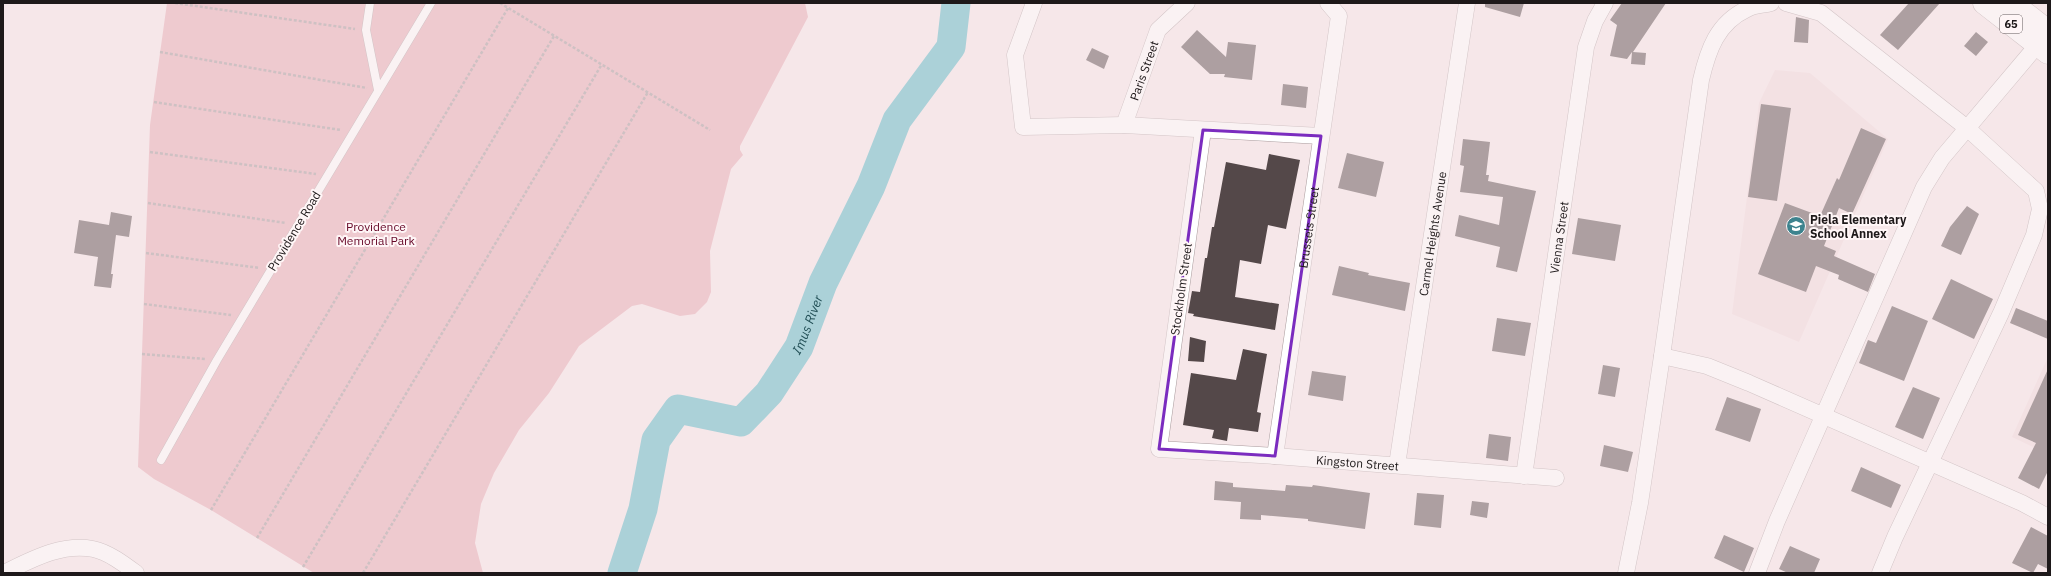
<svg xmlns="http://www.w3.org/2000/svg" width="2051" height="576" viewBox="0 0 2051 576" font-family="'IBM Plex Sans',sans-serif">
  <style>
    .built { fill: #f0d9dc }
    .green { fill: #e5a6b0 }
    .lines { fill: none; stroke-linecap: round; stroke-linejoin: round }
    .river { stroke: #51b5c4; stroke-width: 29 }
    .building { fill: #544849 }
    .lane-casing { stroke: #aa9c9e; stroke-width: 9 }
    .street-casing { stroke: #aa9c9e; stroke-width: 17 }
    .highway-casing { stroke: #aa9c9e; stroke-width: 23 }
    .path { stroke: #9d9294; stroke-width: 2.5; stroke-dasharray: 3 2; stroke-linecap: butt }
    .lane { stroke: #fff; stroke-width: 8 }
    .street { stroke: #fff; stroke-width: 16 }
    .highway { stroke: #fff; stroke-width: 22 }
    .marked { fill: none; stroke: #7b2cbf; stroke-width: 3; stroke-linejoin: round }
    .labels { text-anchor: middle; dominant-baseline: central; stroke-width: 4; stroke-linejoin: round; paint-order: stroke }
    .shield { fill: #fff6f7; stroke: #625b5c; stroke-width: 1 }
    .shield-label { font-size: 11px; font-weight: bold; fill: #1e191a }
    .street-label { font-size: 12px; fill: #1e191a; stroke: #fff6f7 }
    .poi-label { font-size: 12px; font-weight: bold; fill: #1e191a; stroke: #fff6f7; text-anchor: start }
    .park-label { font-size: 12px; fill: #660828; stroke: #fff6f7 }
    .water-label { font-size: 13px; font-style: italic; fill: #235057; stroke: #fff6f7 }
  </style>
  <rect width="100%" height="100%" fill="#f6e7e9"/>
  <path class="built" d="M1775,70L1810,73L1888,139L1799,342L1732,314L1759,103Z
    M2048,357V454L2012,437Z"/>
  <path class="green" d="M167,3H805L808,17L740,146V150L743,155L731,169L710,251L711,292L707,302L695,314L680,316L642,304L632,306L579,346L549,393L519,430L494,473L481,504L475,543L483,573H314L211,510L154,479L138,467L150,125Z"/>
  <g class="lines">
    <path class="river" id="s1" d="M622,573L643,509L656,440L678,409L741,422L769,393L799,347L823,283L871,186L897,120L951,47L956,3"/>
  </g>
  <path class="building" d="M1485,3H1524L1520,17L1485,7Z
    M1622,3H1666L1633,52L1646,53L1645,65L1631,64L1632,52L1627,59L1610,56L1617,25L1610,20Z
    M1909,3H1940L1898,50L1880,35Z
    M1796,17L1809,20L1808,43L1794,42Z
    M1197,30L1226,57L1228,42L1256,45L1252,80L1224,77L1225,74H1210L1181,47Z
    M1976,32L1988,42L1976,56L1964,46Z
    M1092,48L1109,56L1104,69L1086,60Z
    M1283,84L1308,87L1306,108L1281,105Z
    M1761,104L1791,108L1777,201L1748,197Z
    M1861,128L1886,139L1852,214L1839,208L1824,246L1836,251L1834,256L1875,274L1868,292L1838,279L1839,275L1816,266L1806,292L1758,274L1785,203L1820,216L1837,178L1839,180Z
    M1463,139L1490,142L1486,175H1489L1488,181L1536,191L1517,272L1496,267L1500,247L1455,236L1459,215L1499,225L1503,197L1460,192L1464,166L1460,165Z
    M1347,153L1384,162L1376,197L1338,188Z
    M1269,154L1300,160L1286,229L1268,225L1261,264L1240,260L1235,297L1279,304L1275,330L1193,316L1194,314L1188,313L1192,291L1200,292L1205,258H1207L1212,227H1214L1226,162L1266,170Z
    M1967,206L1979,214L1961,255L1941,246L1950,227Z
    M111,212L132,216L129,237L116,235L111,274H113L111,288L94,286L98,257L74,253L79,220L109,225Z
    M1578,218L1621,225L1615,261L1572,254Z
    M1339,266L1369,273L1368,275L1410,283L1405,311L1332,295Z
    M1951,279L1993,299L1974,339L1932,319Z
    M1892,306L1928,321L1904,381L1859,363L1868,340L1876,343Z
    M2016,308L2048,321V339L2010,323Z
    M1497,318L1531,323L1525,356L1492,351Z
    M1190,337L1206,341L1204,362L1188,361Z
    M1243,349L1267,354L1257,412L1261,413L1258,432L1229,428L1227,441L1212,438L1214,430L1183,425L1191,373L1236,380Z
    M1603,365L1620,368L1615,397L1598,394Z
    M2048,369V471L2039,489L2018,478L2036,443L2018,435Z
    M1312,371L1346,376L1343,401L1308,395Z
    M1913,387L1940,398L1923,439L1895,427Z
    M1727,397L1761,409L1750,442L1715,430Z
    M1489,434L1511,437L1508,461L1486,458Z
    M1604,445L1633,452L1628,472L1600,466Z
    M1861,467L1901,485L1891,508L1851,491Z
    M1215,481L1233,483V487L1285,491L1286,485L1312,487L1313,485L1370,493L1365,529L1308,521V519L1261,515V520L1240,519L1241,502L1214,500Z
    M1417,493L1444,495L1441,528L1414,525Z
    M1472,501L1489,503L1487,518L1470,515Z
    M2031,527L2048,536V569L2038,564L2033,573L2012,563Z
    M1724,535L1754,548L1744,572L1714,558Z
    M1790,546L1820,559L1814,573H1788L1779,569Z"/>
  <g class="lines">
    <defs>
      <path id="lane" d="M370,3L366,30L378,90
        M161,460L217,360L431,3"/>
      <g id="street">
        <path d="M1034,3L1015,55L1023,127L1124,125L1321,136"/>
        <path d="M1786,3L1821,13L1967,128L2036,191L2040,209L2034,235L2001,313L1895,537L1880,573"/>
        <path id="s2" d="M1124,125L1158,30L1187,3"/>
        <path id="s3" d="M1203,130L1159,449L1275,456L1556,478"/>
        <path d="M1662,356L1707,366L1749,383L2022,503L2048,517"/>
        <path id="s4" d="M1275,456L1339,16L1328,3"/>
        <path id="s5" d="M1397,465L1467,3"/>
        <path id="s6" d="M1524,476L1586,47L1595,21L1605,3"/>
        <path d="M4,573C31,560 61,543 93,549C108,552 124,564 136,573"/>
        <path d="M1626,573L1640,503L1662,356L1701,80C1708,50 1717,23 1747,9C1754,5 1764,5 1771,3"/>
        <path d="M1757,573L1777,521L1924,187L1942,158L2045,36"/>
      </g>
      <path id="highway" d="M1984,3L2048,53
        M2012,3L2048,31"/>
    </defs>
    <use href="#lane" class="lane-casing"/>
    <use href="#street" class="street-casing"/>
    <use href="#highway" class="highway-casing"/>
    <path class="path" d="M175,3L355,29
      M500,3L710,130
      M160,52L367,88
      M154,102L341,130
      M150,152L316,174
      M148,203L286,223
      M146,253L260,268
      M144,304L231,315
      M142,354L205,359
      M211,510L508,8
      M257,538L554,36
      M303,567L602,64
      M363,573L648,92"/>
    <use href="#lane" class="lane"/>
    <use href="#street" class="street"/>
    <use href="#highway" class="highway"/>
  </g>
  <path d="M0 0H2051V576H0ZM1203,130L1321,136L1275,456L1159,449Z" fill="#f6e7e9" fill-opacity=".55" fill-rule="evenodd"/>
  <path class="marked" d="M1203,130L1321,136L1275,456L1159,449Z"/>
  <defs>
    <symbol id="school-disc" viewBox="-11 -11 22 22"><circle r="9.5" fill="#3d838e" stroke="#fff6f7"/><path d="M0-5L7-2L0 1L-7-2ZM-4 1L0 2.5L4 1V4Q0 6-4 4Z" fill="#fff"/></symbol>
  </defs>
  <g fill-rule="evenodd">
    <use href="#school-disc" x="1785" y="215" width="22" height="22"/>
  </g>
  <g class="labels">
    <rect class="shield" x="2000" y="15" width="22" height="18" rx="3"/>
    <g class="shield-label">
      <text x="2011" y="24">65</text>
    </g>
    <g class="street-label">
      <text stroke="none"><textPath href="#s2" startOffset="58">Paris Street</textPath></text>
      <text stroke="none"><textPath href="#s4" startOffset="231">Brussels Street</textPath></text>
      <text transform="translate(294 231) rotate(-59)">Providence Road</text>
      <text stroke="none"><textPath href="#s5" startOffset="234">Carmel Heights Avenue</textPath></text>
      <text stroke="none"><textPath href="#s6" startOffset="241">Vienna Street</textPath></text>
      <text transform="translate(1181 289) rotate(-82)">Stockholm Street</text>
      <text stroke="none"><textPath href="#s3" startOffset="521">Kingston Street</textPath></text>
    </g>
    <g class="poi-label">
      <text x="1810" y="219">Piela Elementary<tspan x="1810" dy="14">School Annex</tspan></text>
    </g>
    <g class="park-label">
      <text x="376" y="226">Providence<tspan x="376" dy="14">Memorial Park</tspan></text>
    </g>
    <g class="water-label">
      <text stroke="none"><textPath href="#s1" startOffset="359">Imus River</textPath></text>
    </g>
  </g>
  <rect width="2051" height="576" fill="none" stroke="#1e191a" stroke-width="8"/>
</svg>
